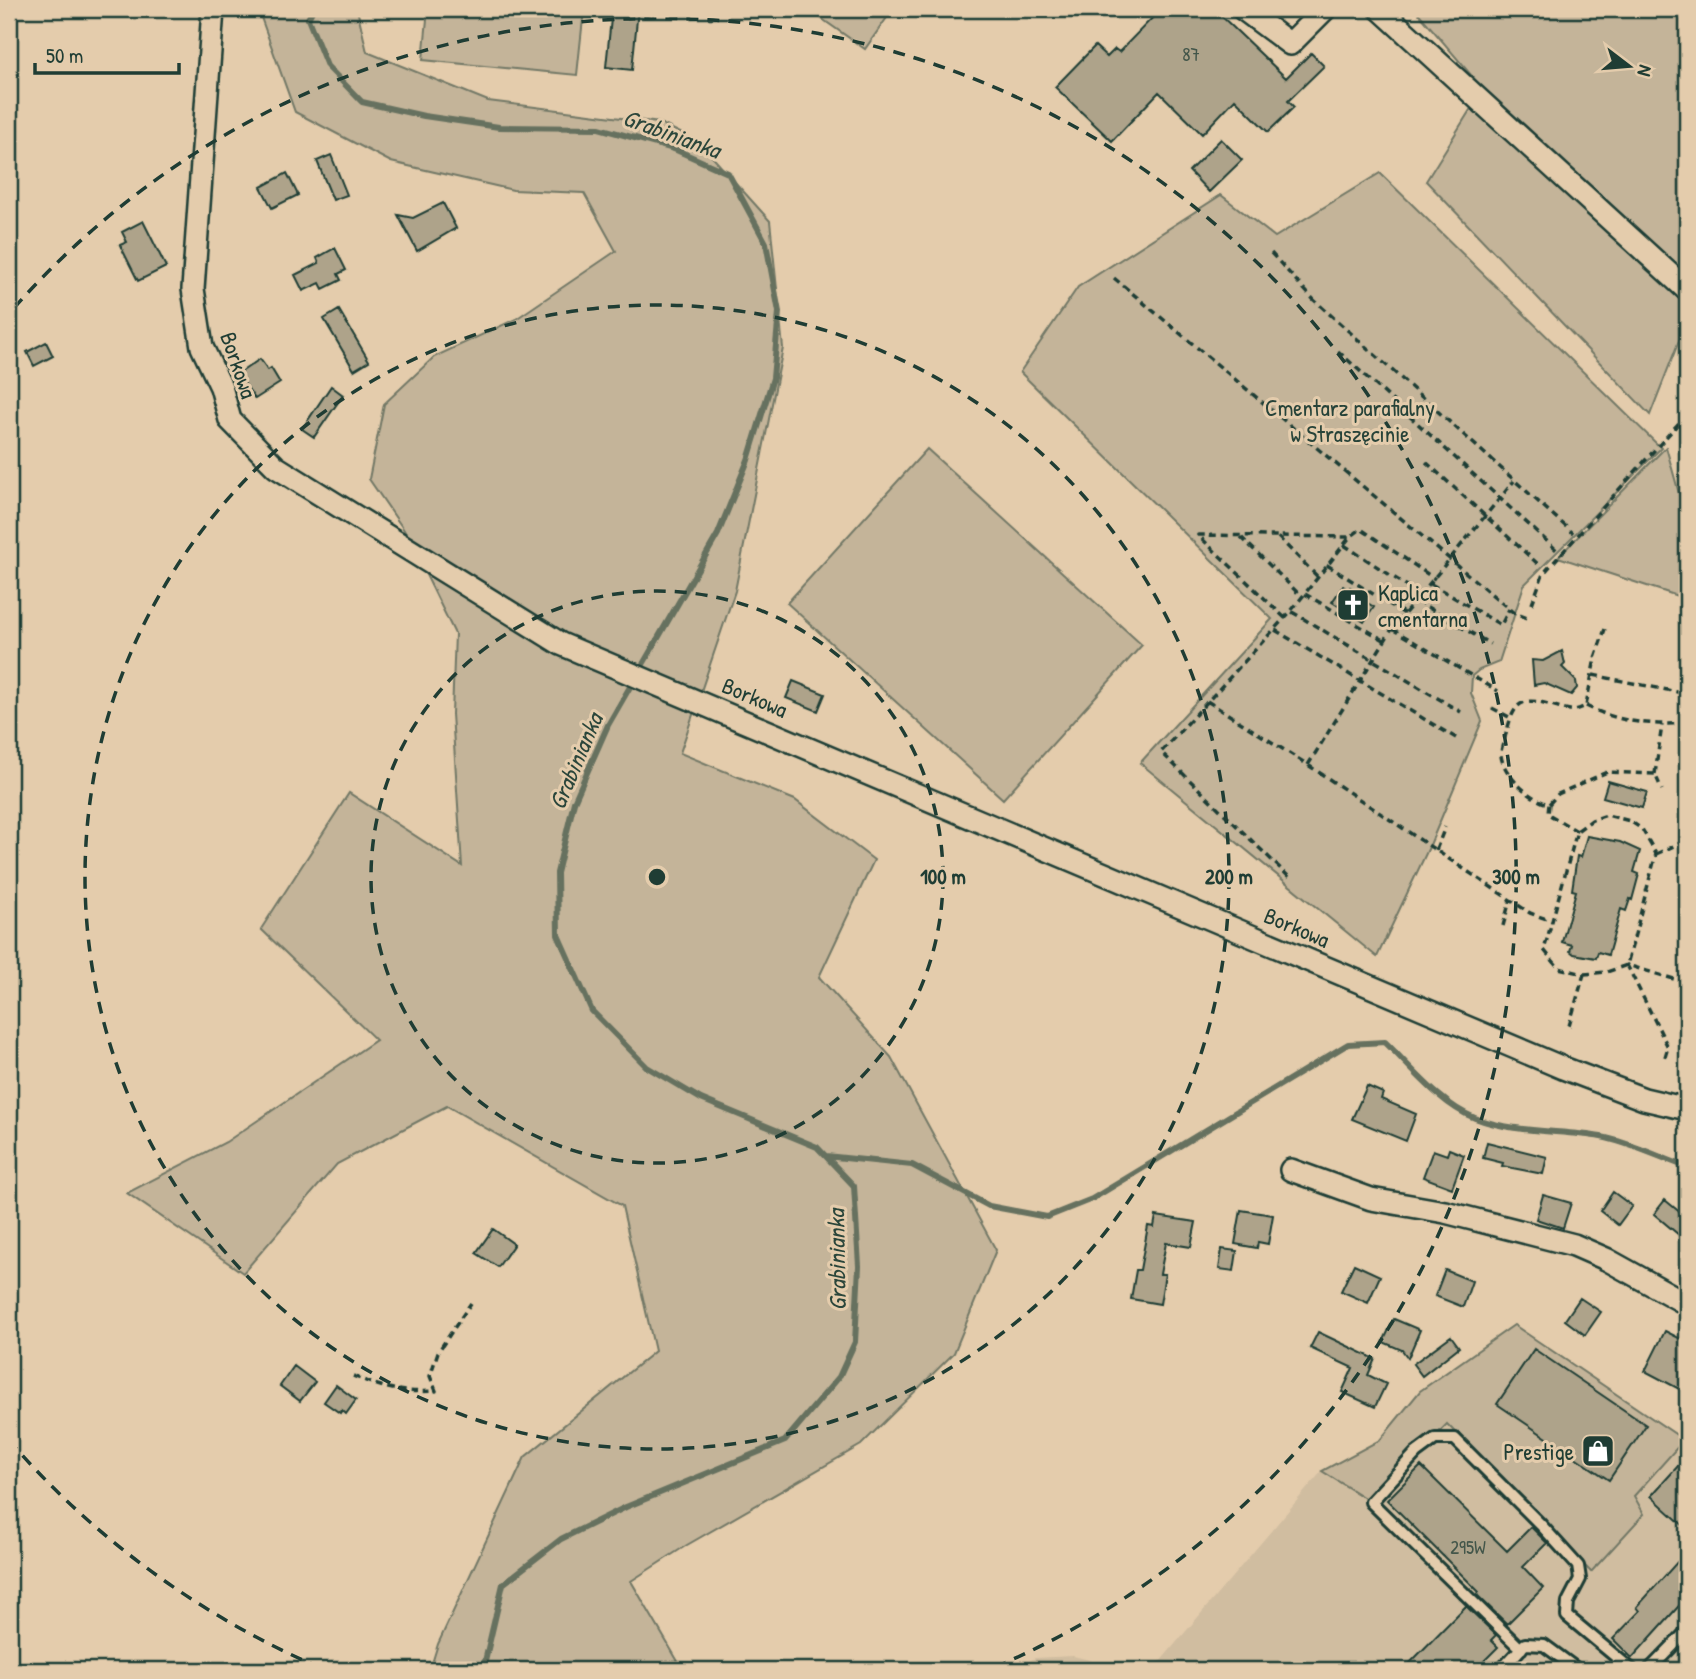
<svg xmlns="http://www.w3.org/2000/svg" width="1696" height="1679" viewBox="0 0 1696 1679" font-family="'Patrick Hand',sans-serif">
  <style>
    .built { fill: #d0bda0 }
    .green { fill: #c4b499; stroke: #727866; stroke-width: 2 }
    .lines { fill: none; stroke-linecap: round; stroke-linejoin: round }
    .stream { stroke: #66715f; stroke-width: 6 }
    .building { fill: #aea38a; stroke: #1f3d34; stroke-width: 2 }
    .lane-casing { stroke: #1f3d34; stroke-width: 16 }
    .street-casing { stroke: #1f3d34; stroke-width: 26 }
    .path { stroke: #1f3d34; stroke-width: 3.5; stroke-dasharray: 7 5; stroke-linecap: butt }
    .lane { stroke: #e4ccac; stroke-width: 10 }
    .street { stroke: #e4ccac; stroke-width: 21 }
    .ring { fill: none; stroke: #1f3d34; stroke-width: 3.5; stroke-dasharray: 12 9 }
    .labels { text-anchor: middle; dominant-baseline: central; stroke-width: 6; stroke-linejoin: round; paint-order: stroke }
    .number-label { font-size: 19px; fill: #43564a }
    .street-label { font-size: 23px; fill: #1f3d34; stroke: #e4ccac }
    .park-label { font-size: 23px; fill: #274339; stroke: #e4ccac }
    .poi-label { font-size: 23px; fill: #1f3d34; stroke: #e4ccac; text-anchor: start }
    .water-label { font-size: 24px; font-style: italic; fill: #2b463b; stroke: #e4ccac }
    .centre { fill: #1f3d34; stroke: #e4ccac; stroke-width: 3.5 }
    .ring-label { font-size: 21px; text-anchor: middle; font-weight: bold; fill: #1f3d34; stroke: #e4ccac; stroke-width: 6; stroke-linejoin: round; paint-order: stroke }
  </style>
  <rect width="100%" height="100%" fill="#e4ccac"/>
  <filter id="ink" filterUnits="userSpaceOnUse"><feTurbulence type="fractalNoise" baseFrequency=".0143" numOctaves="2"/><feDisplacementMap in="SourceGraphic" scale="14" xChannelSelector="R" yChannelSelector="G"/><feConvolveMatrix kernelMatrix="1 2 1 2 8 2 1 2 1" color-interpolation-filters="sRGB"/></filter>
  <g filter="url(#ink)">
    <path class="built" d="M1447,1424L1591,1572L1633,1496L1684,1440L1687,1443V1655L1674,1670H1153L1322,1471L1371,1502Z
      M1073,1656L1090,1660L1102,1670H1013L1035,1658Z"/>
    <path class="green" d="M258,9H357L367,52L488,101L660,123L699,142L770,221L783,348L735,591L680,753L795,800L874,860L819,977L891,1057L996,1250L954,1353L861,1445L687,1545L631,1581L683,1670H430L438,1644L525,1457L655,1351L622,1206L447,1106L337,1164L243,1273L127,1193L226,1142L376,1040L261,929L349,793L462,866L452,714L455,634L404,530L369,479L384,404L434,357L516,319L616,251L584,193L513,190L391,162L295,112Z
      M428,9H584L577,75L423,60Z
      M808,9H893L865,49Z
      M1415,9H1687V320L1650,415L1426,181L1483,89Z
      M1380,173L1661,448L1524,585L1499,662L1479,670L1472,676L1471,693L1482,721L1430,845L1377,957L1140,763L1272,619L1020,372L1078,287L1221,195L1275,237Z
      M1666,447L1687,522V599L1558,557Z
      M927,449L1142,645L1003,799L787,603Z
      M1514,1325L1684,1440L1634,1496L1644,1514L1591,1572L1447,1424L1371,1502L1322,1471L1380,1440L1420,1391Z"/>
    <g class="lines">
      <path class="stream" d="M313,9L308,19L327,66L362,102L424,116L499,127L599,128L674,149L728,173L766,243L779,312L773,378L748,460L718,534L608,725L574,802L557,873L558,935L592,1011L647,1067L701,1099L817,1147L854,1186L859,1266L855,1342L839,1377L785,1441L626,1507L561,1539L503,1584L483,1670
        M826,1156L912,1165L989,1206L1047,1217L1092,1199L1348,1044L1385,1042C1411,1067 1441,1105 1475,1118C1513,1133 1561,1130 1601,1137C1629,1142 1661,1158 1687,1167"/>
    </g>
    <path class="building" d="M612,9H638L632,70L606,67Z
      M1161,9H1214L1286,78L1311,53L1324,66L1288,101L1294,107L1268,132L1235,99L1202,134L1159,92L1112,141L1055,87L1095,46L1107,57L1115,49L1119,52Z
      M1221,139L1242,160L1209,192L1189,171Z
      M331,155L347,195L333,200L317,161Z
      M287,173L298,195L272,208L261,187Z
      M443,203L456,228L417,251L398,215L413,218Z
      M143,221L166,267L138,281L120,245L127,242L122,232Z
      M335,248L346,270L338,274L341,280L323,289L320,283L303,291L295,275L319,263L317,258Z
      M339,310L369,361L354,370L324,319Z
      M46,342L53,356L34,366L27,352Z
      M260,359L268,370L271,368L280,383L255,399L238,374Z
      M331,386L343,395L314,437L302,429Z
      M1343,586L1348,590L1350,587L1363,595L1361,599L1374,607L1364,622L1332,602Z
      M1562,651L1565,664L1562,667L1576,681L1577,688L1571,695L1544,683L1534,685L1532,660L1543,661Z
      M793,681L825,694L818,711L786,698Z
      M1608,781L1647,792L1642,808L1603,797Z
      M1587,836L1620,842L1640,851L1634,872L1639,874L1632,900L1630,899L1626,911L1621,909L1608,955L1598,952L1596,958L1574,954L1570,951L1572,945L1562,942L1576,891L1572,890L1577,856L1581,857Z
      M1367,1086L1383,1093L1381,1099L1416,1114L1406,1141L1352,1119Z
      M1487,1142L1547,1157L1543,1174L1502,1166L1503,1163L1483,1158Z
      M1449,1149L1464,1155L1452,1188L1423,1177L1433,1150L1447,1155Z
      M1613,1192L1632,1206L1618,1225L1600,1211Z
      M1543,1195L1571,1203L1563,1228L1536,1219Z
      M1665,1200L1687,1218V1225L1679,1235L1654,1214Z
      M1241,1210L1273,1215L1268,1244L1258,1242L1257,1248L1235,1244Z
      M1156,1216L1196,1222L1191,1247L1166,1243L1160,1274H1165L1160,1304L1131,1299L1136,1270H1140L1148,1226L1154,1227Z
      M493,1229L514,1244L498,1267L476,1253Z
      M1222,1249L1237,1251L1234,1271L1219,1269Z
      M1354,1264L1380,1276L1368,1303L1341,1291Z
      M1445,1270L1472,1281L1463,1307L1435,1296Z
      M1580,1298L1601,1312L1585,1335L1565,1320Z
      M1394,1319L1420,1330L1408,1358L1402,1350L1383,1342Z
      M1665,1331L1687,1342V1393L1645,1371Z
      M1318,1332L1375,1359L1368,1375L1386,1384L1375,1407L1342,1392L1353,1368L1310,1348Z
      M1451,1336L1459,1347L1422,1376L1413,1364Z
      M1534,1349L1646,1425L1609,1480L1497,1404Z
      M294,1366L315,1382L300,1401L280,1386Z
      M336,1385L356,1400L346,1414L342,1410L340,1413L324,1402Z
      M1679,1465L1687,1472V1529L1651,1496Z
      M1421,1466L1507,1551L1531,1527L1547,1543L1523,1567L1543,1588L1507,1624L1477,1595L1479,1592L1387,1500Z
      M1687,1551V1597L1632,1658L1613,1639L1640,1611L1637,1607Z
      M1466,1606L1496,1635L1491,1640L1498,1647L1475,1670H1403Z"/>
    <g class="lines">
      <defs>
        <path id="lane" d="M1521,1649L1371,1502L1416,1453L1435,1439H1455L1541,1525L1578,1566L1580,1579L1568,1602L1567,1616L1632,1670
          M1501,1670L1525,1644L1544,1645L1578,1670
          M1649,1670L1687,1631"/>
        <path id="street" d="M213,9L193,289L202,347L221,387L230,420L276,467L561,644L1563,1068L1644,1099L1687,1109
          M1243,9L1290,44L1325,9
          M1380,9L1687,290
          M1291,1170L1371,1199L1445,1212L1574,1245L1606,1259L1687,1304"/>
      </defs>
      <use href="#lane" class="lane-casing"/>
      <use href="#street" class="street-casing"/>
      <path class="path" d="M1271,253L1314,300L1573,533
        M1114,278L1514,613L1527,618
        M1338,351L1561,554
        M1426,462L1538,564
        M1241,537L1302,597
        M1278,537L1317,576
        M1344,545L1421,595
        M1327,565L1405,614
        M1431,584L1501,625L1509,609
        M1305,594L1384,640
        M1417,601L1490,644
        M1532,604L1543,574L1687,414
        M1292,612L1461,712
        M1285,618L1198,535L1350,537L1361,529L1435,579
        M1392,629L1498,691
        M1275,630L1456,738
        M1593,675L1687,694
        M1207,701L1308,765L1530,913L1552,921
        M1586,706C1618,722 1652,726 1687,723
        M1492,708L1511,718
        M1308,765L1392,629L1514,481
        M1655,774L1662,725
        M1549,804L1558,794L1607,772L1655,774L1662,790
        M1577,831L1548,814L1549,804C1531,801 1499,771 1501,752C1502,745 1505,737 1507,731C1509,723 1512,712 1518,706C1531,694 1555,708 1570,710C1575,711 1581,708 1586,706L1595,658L1605,629
        M1436,850L1445,827
        M1656,854L1687,840
        M1289,877L1161,752L1291,611L1350,537
        M1503,926L1510,900
        M1569,1026L1584,974L1559,968L1544,950L1577,831L1592,820L1607,815L1630,821L1642,829L1656,854L1627,965L1607,972L1584,974
        M1665,1057L1668,1047L1627,965L1687,983
        M353,1376C386,1389 400,1393 436,1391L430,1376L438,1352L471,1303"/>
      <use href="#lane" class="lane"/>
      <use href="#street" class="street"/>
    </g>
  </g>
  <g class="ring">
    <circle cx="657" cy="877" r="286"/>
    <circle cx="657" cy="877" r="572"/>
    <path d="M321 1668A859 859 0 0 1 14 1446M14 308A859 859 0 1 1 993 1668"/>
  </g>
  <defs>
    <symbol id="church-square" viewBox="-11 -11 22 22"><rect x="-9" y="-9" width="18" height="18" rx="4" fill="#1f3d34" stroke="#e4ccac"/><path d="M-1.2-6h2.4v3.5h3.3v2.4h-3.3V6h-2.4V-.1h-3.3v-2.4h3.3Z" fill="#fff"/></symbol>
    <symbol id="shop-square" viewBox="-11 -11 22 22"><rect x="-9" y="-9" width="18" height="18" rx="4" fill="#1f3d34" stroke="#e4ccac"/><path d="M-5-2.5h2.3a2.7 3.5 0 0 1 5.4 0H5L5.5 6h-11ZM-1.5-2.5h3a1.5 2.3 0 0 0-3 0Z" fill="#fff"/></symbol>
  </defs>
  <g fill-rule="evenodd">
    <use href="#church-square" x="1334" y="586" width="38" height="38"/>
    <use href="#shop-square" x="1579" y="1432" width="38" height="38"/>
  </g>
  <g class="labels">
    <g class="number-label">
      <text x="1191" y="54">87</text>
      <text x="1468" y="1547">295W</text>
    </g>
    <g class="street-label">
      <text transform="translate(239 365) rotate(71)">Borkowa</text>
      <text transform="translate(755 697) rotate(23)">Borkowa</text>
      <text transform="translate(1297 927) rotate(23)">Borkowa</text>
    </g>
    <g class="park-label">
      <text x="1350" y="407">Cmentarz parafialny<tspan x="1350" dy="26">w Straszęcinie</tspan></text>
    </g>
    <g class="poi-label">
      <text x="1378" y="592">Kaplica<tspan x="1378" dy="26">cmentarna</tspan></text>
      <text x="1574" y="1451" text-anchor="end">Prestige</text>
    </g>
    <g class="water-label">
      <text transform="translate(672 133) rotate(20)">Grabinianka</text>
      <text transform="translate(575 761) rotate(-67)">Grabinianka</text>
      <text transform="translate(836 1260) rotate(-91)">Grabinianka</text>
    </g>
  </g>
  <circle cx="657" cy="877" r="10" class="centre"/>
  <g class="ring-label">
    <text x="943" y="884">100 m</text>
    <text x="1229" y="884">200 m</text>
    <text x="1516" y="884">300 m</text>
  </g>
  <rect width="1696" height="1679" fill="none" stroke="#e4ccac" stroke-width="35"/>
  <rect x="18" y="18" width="1661" height="1644" fill="none" stroke="#1f3d34" stroke-width="2.5" filter="url(#ink)"/>
  <g transform="translate(1629 66) rotate(106)" stroke="#e4ccac" stroke-width="5" paint-order="stroke">
  <path d="M0-5L12 26L0 18L-12 26Z" fill="#1f3d34"/>
  <text y="-10" font-size="19" font-weight="bold" text-anchor="middle" fill="#1f3d34">N</text>
  </g>
  <path d="M35 63v10h144v-10" fill="none" stroke="#1f3d34" stroke-width="3.5"/>
  <text x="46" y="63" font-size="21" fill="#1f3d34" stroke="#e4ccac" stroke-width="5" paint-order="stroke">50 m</text>
</svg>
